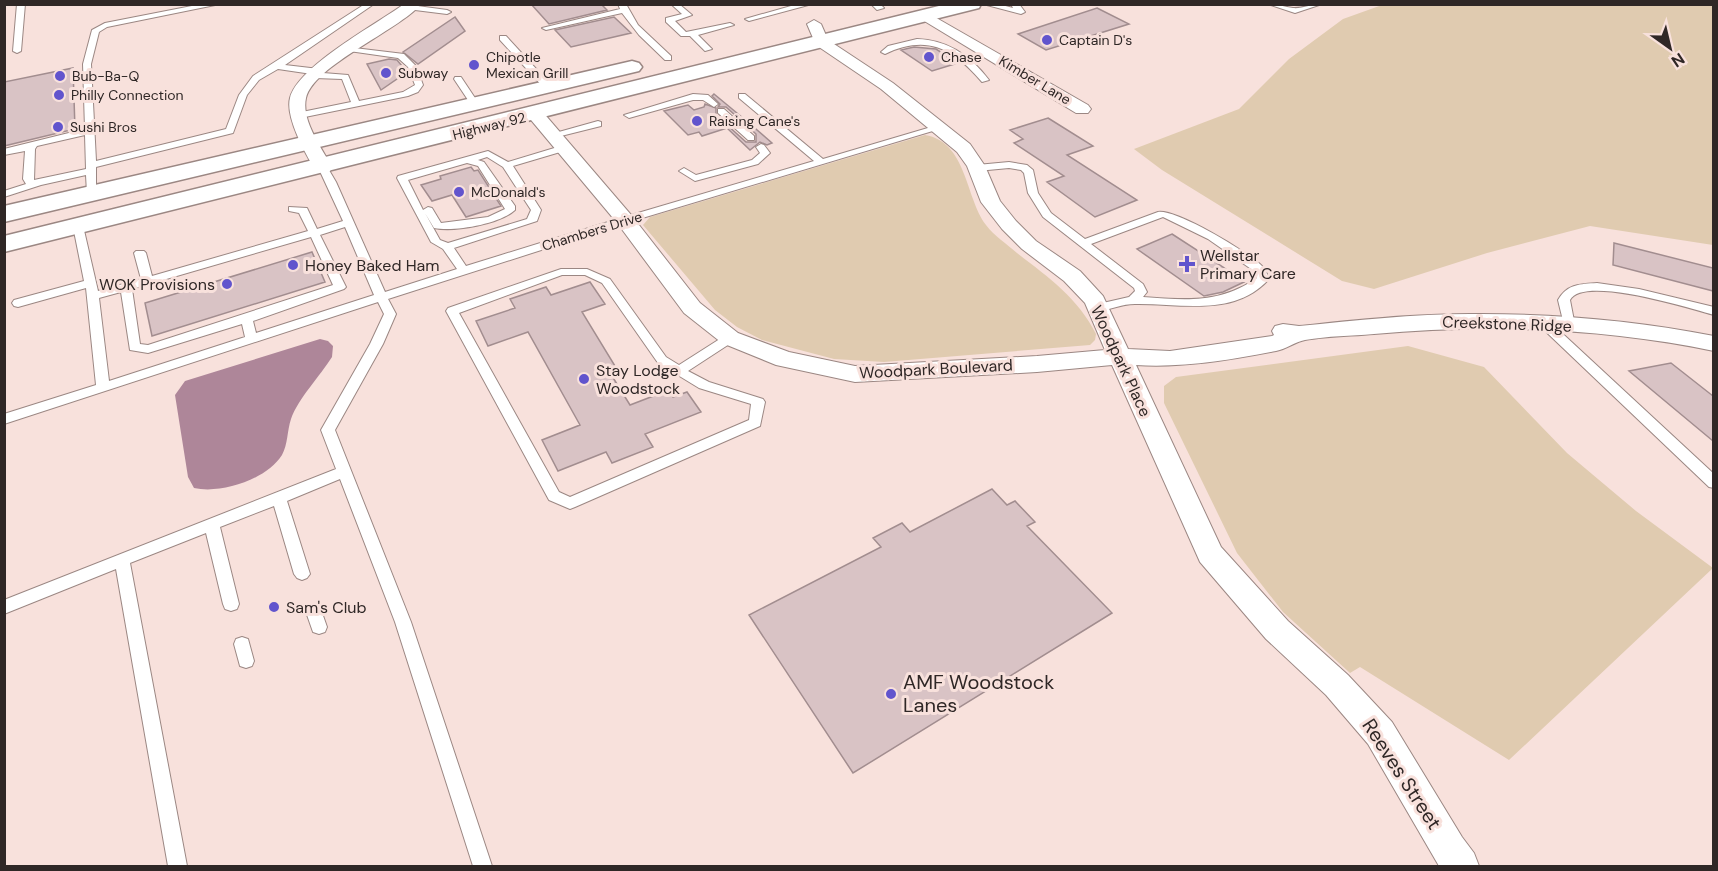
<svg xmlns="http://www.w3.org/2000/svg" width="1718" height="871" viewBox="0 0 1718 871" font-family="'DM Sans',sans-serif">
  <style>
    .green { fill: #e0cbb0 }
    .water { fill: #ae8699 }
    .building { fill: #d9c3c5; stroke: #a28d8f; stroke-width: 1.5 }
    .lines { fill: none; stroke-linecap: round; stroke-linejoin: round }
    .service-casing { stroke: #9b8783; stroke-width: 2 }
    .minor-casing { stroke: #9b8783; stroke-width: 2 }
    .primary-casing { stroke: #9b8783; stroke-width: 3 }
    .service { fill: #fff; fill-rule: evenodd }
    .minor { fill: #fff; fill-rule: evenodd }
    .primary { fill: #fff; fill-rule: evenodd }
    .poi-dot { fill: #6154cd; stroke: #f8e1dc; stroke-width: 2 }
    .labels { text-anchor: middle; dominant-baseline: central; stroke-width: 6; stroke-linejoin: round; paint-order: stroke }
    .far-poi-label { font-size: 14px; fill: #2f2726; stroke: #f8e1dc; text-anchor: start }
    .far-street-label { font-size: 14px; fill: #2f2726; stroke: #f8e1dc }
    .poi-label { font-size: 16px; fill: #2f2726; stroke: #f8e1dc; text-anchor: start }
    .street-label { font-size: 16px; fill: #2f2726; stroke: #f8e1dc }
    .near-poi-label { font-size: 20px; fill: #2f2726; stroke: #f8e1dc; text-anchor: start }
    .near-street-label { font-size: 20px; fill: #2f2726; stroke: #f8e1dc }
  </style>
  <rect width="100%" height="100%" fill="#f8e1dc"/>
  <path class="green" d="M1382,5H1713V245L1590,226L1487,253L1374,289L1342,281L1162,170L1134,149L1239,109L1289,59L1343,19Z
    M925,135C967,142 965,197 986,225C994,236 1007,244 1017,253C1048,277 1078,298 1096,334L1095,340L1090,345L884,362L834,359L762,340L737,327L715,310L643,225L650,217Z
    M1408,346L1484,367L1567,453L1636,511L1713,568L1509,760L1360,667L1350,673L1283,612L1237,553L1164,403V386L1176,377Z"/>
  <path class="water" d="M320,339L328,341L333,346L332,357C320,376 298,399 291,419C287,431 288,444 282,455C266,480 221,494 194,488L188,477L175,395L185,381Z"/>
  <path class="building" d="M531,4H601L607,10L549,24Z
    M1097,8L1129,24L1046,50L1018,34Z
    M455,17L465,31L418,64L403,52Z
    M614,17L631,33L571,47L555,30Z
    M914,47L936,49L958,63L932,71L901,50Z
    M389,59L397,60L407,72L381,90L367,64Z
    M73,68L75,129L4,146V82Z
    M714,94L749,123L772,143L767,145L760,142L750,150L727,128L702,136L699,132L688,135L664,111L688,105L694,110L704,107L705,104L716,108V115L746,142H756V134L726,107H718L720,104L712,96Z
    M1048,118L1093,146L1067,155L1137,200L1095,217L1047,182L1064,176L1014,143L1023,139L1010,130Z
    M471,167L474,171L478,170L501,206L466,217L452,195L432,201L421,185L441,179L440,176Z
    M1172,234L1223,267L1244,282L1223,292L1204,296L1137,249Z
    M1614,243L1713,268V291L1613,265Z
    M312,252L325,282L152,336L145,303Z
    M590,282L605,304L582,312L615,366L607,368L630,405L669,390L673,397L687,392L701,412L645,434L653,447L612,463L606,452L558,471L542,440L580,425L528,332L488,346L476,321L515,308L510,299L546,287L551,295Z
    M1671,363L1713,396V441L1629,371Z
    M992,489L1007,505L1015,501L1035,522L1027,526L1112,613L853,773L749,615L881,547L873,538L902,523L910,532Z"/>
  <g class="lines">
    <defs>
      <path id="service" d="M17,4H25L21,51L17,53L13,51Z
        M202,4H220L107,27L99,32L91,64L96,161L226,129L239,95L253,76L365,4H374L285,65L319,69L323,73L348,75L359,101L403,92L415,85L408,67L398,58L349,51H346V47L404,54L416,66L423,85L418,92L408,96L300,118L297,117V113L351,102L342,79L315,78L312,77V74L278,69L259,80L247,95L233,133L96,167V195H88L87,193L86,175L41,185L4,197V191L26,184L23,179L25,151L4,155V149L85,129L83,64L92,30L105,23ZM85,135L86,169L34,180L35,149L37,146Z
        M618,4H626L638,25L671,56V60H665L639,35L622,13L546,30L542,28L620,9Z
        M671,4H679L692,15L675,21L686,32L730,23L734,25L698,35L712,49L705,51L690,36H681L666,22V18L682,14Z
        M798,4H812L749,21L745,19Z
        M871,4H880L884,8L877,10Z
        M983,4H998L1013,8L1011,4H1019L1025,12L1021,14Z
        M1268,4C1277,4 1284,7 1293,8C1301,9 1313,4 1322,4L1295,13Z
        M410,5L447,10L451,12L447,14L407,9V5Z
        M500,36H506L551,85V89H545L500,40Z
        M917,39C948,40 971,56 989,80L982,82C953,48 927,34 885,54L881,52L888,46Z
        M455,77H461L479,104L478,106H472L454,79Z
        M693,94L708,95L718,104L714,107L703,100H693L629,118L624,115Z
        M739,94H745L823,159L938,125L946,127L629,222L388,299L396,314L383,344L335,430L411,622L492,866H473L395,622L340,479L287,501L310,574L307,578L302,580L297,578L294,574L274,506L220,527L239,604L237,609L231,611L225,609L223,604L206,533L130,563L187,866H168L116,569L4,614V600L336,469L321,430L370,344L384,314L378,302L4,424V414L96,385L86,288L18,307L14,306L12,303L14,300L84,281L73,226L78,223L83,226L98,291L141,279L134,253L136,251H144L146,253L152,276L308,231L299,213L289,211V207L307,208L317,229L343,221L318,167L323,164L326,165L336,182L385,292L457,269L443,249L431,242L397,178L398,176L488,151L508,162L561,146H567V150L513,166L541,210L537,221L454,248L466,266L621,218L814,161L739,98ZM487,157L503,167L531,210L527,219L448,243L440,240L425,213L434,228C455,232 500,224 515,210V206L484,162L478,160ZM467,163L478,166L505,209L488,217L441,223L432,208L428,207L423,210L408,180ZM345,227L374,295L256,333L253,321L344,289L346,287L320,235ZM311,237L333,285L148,345L140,344L132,289ZM121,292L130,350L148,353L242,324L245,337L109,381L99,298Z
        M718,109H724L754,136V140H748L718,113Z
        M598,121L601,122V126L553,138L548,135Z
        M761,144L764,145L770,153L758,164L695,181L679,171L684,168L696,175L752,160L760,153L756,147Z
        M1009,162L1027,165L1033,170L1038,193L1051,213L1085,239L1158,212C1176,209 1248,252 1262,266C1266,269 1267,275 1269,279C1234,318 1179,303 1135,304C1123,304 1110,309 1098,312L1094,311L1092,308L1094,305L1129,297L1135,291L1134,288L1043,217L1028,193L1024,173L1021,170L1009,168L977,171L972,168L977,165ZM1163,217L1208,239L1254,271L1257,278C1219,304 1186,300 1143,297L1147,292L1143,284L1091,244Z
        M561,269H587L610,279L666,357L679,365L726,335H734L736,338L734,341L688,371L709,382L763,399L765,402L760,426L575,507L570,509L549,500L446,311L448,308ZM562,275H585L602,283L658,363L699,388L751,404L749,420L570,497L559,492L459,313Z
        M1597,283L1639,289L1714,307V315C1689,308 1583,275 1570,300L1575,326L1569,330L1565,329L1558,300C1567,284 1580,284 1597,283Z
        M1546,321L1550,322L1714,474V488L1709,487L1542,328L1540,325Z
        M314,605L320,607L327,627L325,632L319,634L313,632L306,612L308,607Z
        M242,637L248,639L254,661L252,666L246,668L240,666L234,644L236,639Z"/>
      <path id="minor" d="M404,4H421C398,31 314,65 306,98C301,121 322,148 332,167L330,171H316C306,155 285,117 290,98C298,66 377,24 404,4Z
        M926,12L1088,105L1091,109L1088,113H1076L921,19L919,16Z
        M814,20L821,24L828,40L893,83L970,144L985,166L1000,201L1016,221L1036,241L1080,271L1103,296L1128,349L1170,351L1272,336L1274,335L1272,331L1275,326L1283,324L1299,326C1360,320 1421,313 1482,314C1559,314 1638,321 1714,336V351C1603,328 1486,324 1374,334C1351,336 1328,336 1305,340C1295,342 1286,349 1276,351C1230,360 1182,368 1136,365L1221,547L1288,621L1348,675L1392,722L1462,837L1474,853L1479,866H1439L1368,744L1326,695L1266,639L1200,562L1112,365L1037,372L855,382L776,365L722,343L684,313L618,224L526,114L529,110H541L632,216L700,303L738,333L789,352L855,366L1037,356L1105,350L1085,303L1064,281L1022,249L1002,229L981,202L967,166L957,152L881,89L816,45L807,24Z"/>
      <path id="primary" d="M947,4H981L979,8L4,252V236Z
        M632,61L639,63L642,67L639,71L4,222V206Z"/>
    </defs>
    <use href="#service" class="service-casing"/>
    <use href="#minor" class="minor-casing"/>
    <use href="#primary" class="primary-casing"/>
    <use href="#service" class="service"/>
    <use href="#minor" class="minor"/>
    <use href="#primary" class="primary"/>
  </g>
  <g class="poi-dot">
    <circle cx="1047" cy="40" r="6"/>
    <circle cx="929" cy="57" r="6"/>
    <circle cx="474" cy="65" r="6"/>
    <circle cx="386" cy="73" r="6"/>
    <circle cx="60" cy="76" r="6"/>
    <circle cx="59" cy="95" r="6"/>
    <circle cx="697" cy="121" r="6"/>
    <circle cx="58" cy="127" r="6"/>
    <circle cx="459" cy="192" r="6"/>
    <path d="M1184 255h6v6h6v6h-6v6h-6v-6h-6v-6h6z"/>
    <circle cx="293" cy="265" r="6"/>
    <circle cx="227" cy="284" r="6"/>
    <circle cx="584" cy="379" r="6"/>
    <circle cx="274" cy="607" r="6"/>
    <circle cx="891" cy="694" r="6"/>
  </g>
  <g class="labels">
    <g class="far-poi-label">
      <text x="1059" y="40">Captain D's</text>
      <text x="486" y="57">Chipotle<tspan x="486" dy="16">Mexican Grill</tspan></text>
      <text x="941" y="57">Chase</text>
      <text x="398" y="73">Subway</text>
      <text x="72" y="76">Bub-Ba-Q</text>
      <text x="71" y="95">Philly Connection</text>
      <text x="709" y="121">Raising Cane's</text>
      <text x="70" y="127">Sushi Bros</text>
      <text x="471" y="192">McDonald's</text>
    </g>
    <g class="far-street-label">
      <text transform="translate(1035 80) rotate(31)">Kimber Lane</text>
      <text transform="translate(489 126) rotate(-14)">Highway 92</text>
      <text transform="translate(592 231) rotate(-17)">Chambers Drive</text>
    </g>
    <g class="poi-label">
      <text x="1200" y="255">Wellstar<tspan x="1200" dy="18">Primary Care</tspan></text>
      <text x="305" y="265">Honey Baked Ham</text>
      <text x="215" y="284" text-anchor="end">WOK Provisions</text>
      <text x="596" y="370">Stay Lodge<tspan x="596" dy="18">Woodstock</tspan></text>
      <text x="286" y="607">Sam's Club</text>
    </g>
    <g class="street-label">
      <text transform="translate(1507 324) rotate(2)">Creekstone Ridge</text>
      <text transform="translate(1121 361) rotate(65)">Woodpark Place</text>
      <text transform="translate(936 369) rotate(-3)">Woodpark Boulevard</text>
    </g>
    <g class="near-poi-label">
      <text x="903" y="682">AMF Woodstock<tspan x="903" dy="23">Lanes</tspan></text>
    </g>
    <g class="near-street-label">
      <text transform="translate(1402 774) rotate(57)">Reeves Street</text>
    </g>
  </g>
  <rect width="1718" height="871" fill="none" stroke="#2f2726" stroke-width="12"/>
  <g transform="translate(1670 48) rotate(146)" stroke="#f8e1dc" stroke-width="4.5" paint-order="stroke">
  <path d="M0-4.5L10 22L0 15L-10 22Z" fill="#2f2726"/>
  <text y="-9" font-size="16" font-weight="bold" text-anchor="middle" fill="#2f2726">N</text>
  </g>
</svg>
